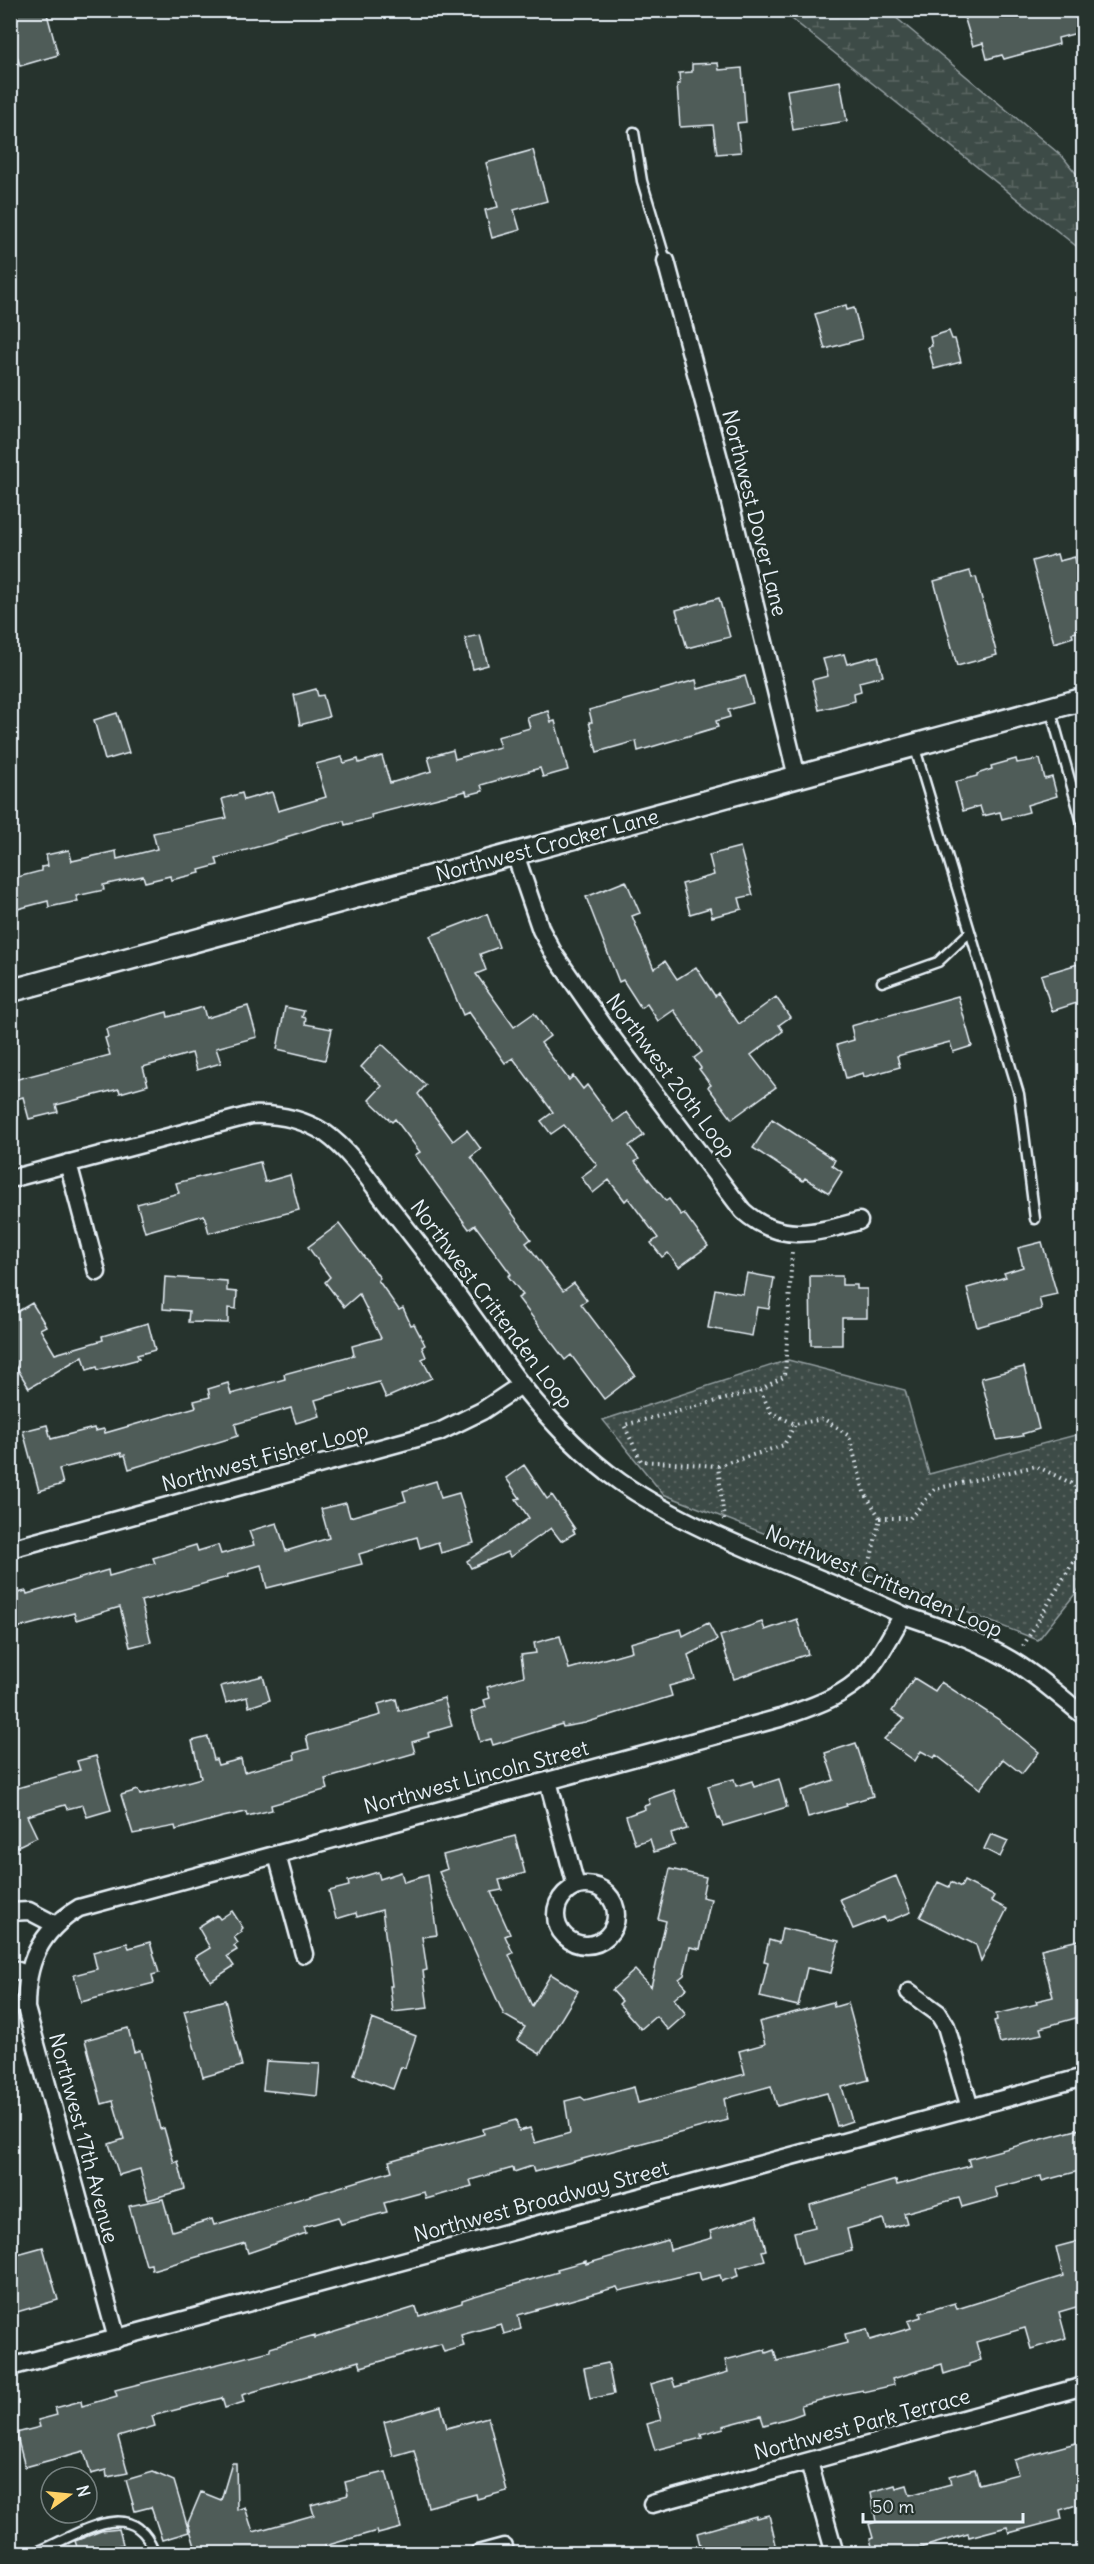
<svg xmlns="http://www.w3.org/2000/svg" width="1094" height="2564" viewBox="0 0 1094 2564" font-family="Delius,sans-serif">
  <style>
    .wetland { fill: url(#wetland-marsh); stroke: #939ea0; stroke-width: 1.5 }
    .park { fill: url(#park-dots); stroke: #939ea0; stroke-width: 1.5 }
    .building { fill: #505c59; stroke: #e8f1f8; stroke-width: 1.5 }
    .lines { fill: none; stroke-linecap: round; stroke-linejoin: round }
    .service-casing { stroke: #e8f1f8; stroke-width: 13 }
    .minor-casing { stroke: #e8f1f8; stroke-width: 21 }
    .tertiary-casing { stroke: #e8f1f8; stroke-width: 26 }
    .path { stroke: #e8f1f8; stroke-width: 4; stroke-dasharray: 1.5 4.5; stroke-linecap: butt }
    .service { stroke: #26332d; stroke-width: 8 }
    .minor { stroke: #26332d; stroke-width: 16 }
    .tertiary { stroke: #26332d; stroke-width: 21 }
    .labels { text-anchor: middle; dominant-baseline: central; stroke-width: 6; stroke-linejoin: round; paint-order: stroke }
    .street-label { font-size: 21px; fill: #e8f1f8; stroke: #26332d }
  </style>
  <defs>
    <pattern id="wetland-marsh" width="20" height="14" patternUnits="userSpaceOnUse" patternTransform="scale(1.5)"><rect width="20" height="14" fill="#3e4b47"/><path d="M1 5h8M5 5V1M11 12h8M15 12V8" fill="none" stroke="#5a6562"/></pattern>
    <pattern id="park-dots" width="8" height="8" patternUnits="userSpaceOnUse" patternTransform="scale(1.5)"><rect width="8" height="8" fill="#3e4b47"/><path d="M2 2h.1M6 6h.1" fill="none" stroke="#5a6562" stroke-width="1.8" stroke-linecap="round"/></pattern>
  </defs>
  <rect width="100%" height="100%" fill="#26332d"/>
  <filter id="ink" filterUnits="userSpaceOnUse"><feTurbulence type="fractalNoise" baseFrequency=".0167" numOctaves="2"/><feDisplacementMap in="SourceGraphic" scale="12" xChannelSelector="R" yChannelSelector="G"/><feConvolveMatrix kernelMatrix="1 2 1 2 8 2 1 2 1" color-interpolation-filters="sRGB"/></filter>
  <g filter="url(#ink)">
    <path class="wetland" d="M782,11H888L1063,157L1083,182V256L1081,250Z"/>
    <path class="park" d="M788,1360L905,1390L929,1474L1083,1433V1584L1038,1640L663,1494L603,1420Z"/>
    <path class="building" d="M10,10H46L58,55L20,66L17,56L13,57L10,47Z
      M983,10H1083V26H1080L1081,32L1058,38L1059,44L1004,59L1002,55L987,59L983,43L973,46L964,16Z
      M718,63L719,70L742,68L746,122L737,123L741,152L717,154L713,125L680,127L677,84H680L679,73L692,72V64Z
      M840,81L847,121L793,130L787,90Z
      M533,150L547,201L514,210L520,230L492,238L485,210L498,207L486,163Z
      M846,305L847,310L854,308L862,339L825,349L815,314Z
      M949,331L952,339H955L961,362L934,369L928,347L932,346L930,337Z
      M1057,554L1059,561L1075,557L1076,562L1083,560V631L1072,633L1073,637L1054,643L1032,561Z
      M970,571L972,578L976,577L997,655L957,666L934,581Z
      M719,598L730,637L687,648L676,610Z
      M480,635L488,665L473,669L465,638Z
      M844,654L847,664L878,656L883,676L859,682L861,691L854,693L855,701L819,710L812,680L828,676L823,659Z
      M745,676L753,703L728,710L730,717L716,721L718,727L638,751L636,741L597,752L589,722H592L589,710L696,680L698,689Z
      M316,689L318,696L323,695L329,717L300,725L294,695Z
      M548,711L551,722L555,721L568,770L543,777L540,768L481,785L483,791L467,795L466,791L371,815L372,818L345,825L344,821L325,825L286,837L287,839L216,858L218,865L199,870L200,873L171,880L170,876L145,882L143,876L103,885L104,890L76,896L78,901L49,907L48,901L10,911V879L41,871V867L48,866L46,855L69,850L72,861L116,851L117,859L157,849L153,833L227,818L222,799L242,793L244,800L272,792L278,811L326,797L316,764L342,757L344,763L358,759L359,763L382,756L390,783L432,771L428,757L453,750L455,759L500,747L497,737L530,728L527,717Z
      M117,713L129,753L105,760L94,720Z
      M1016,759L1017,763L1040,759L1045,779L1052,777L1057,796L1027,805L1029,812L1002,819L1000,812L983,816L980,806L963,811L955,782L977,776V774L992,769L991,766Z
      M740,847L753,895L739,898L742,909L712,917L710,908L690,914L682,884L714,875L709,855Z
      M626,881L640,913L632,916L654,969L665,961L677,979L696,967L715,996L718,993L739,1024L776,997L790,1017L779,1025L783,1031L751,1055L776,1087L732,1119L708,1087L711,1085L699,1069L701,1068L694,1058L702,1052L674,1010L658,1021L647,1004L641,1008L623,980L619,982L586,897Z
      M487,914L499,947L480,954L486,970L476,974L514,1027L534,1013L550,1036L541,1043L569,1080L573,1076L583,1089L587,1085L614,1122L627,1112L644,1135L629,1146L639,1159L635,1162L666,1201L669,1199L681,1215L684,1213L708,1246L679,1267L668,1253L662,1257L651,1243L658,1238L628,1198L625,1201L609,1180L593,1193L581,1177L597,1165L564,1125L551,1134L541,1121L553,1112L513,1058L505,1063L469,1012L463,1015L430,936Z
      M1078,964L1083,985V1001L1052,1011L1041,975Z
      M958,996L972,1046L953,1052L950,1042L897,1056L900,1067L864,1077L863,1073L846,1078L837,1045L854,1040L851,1026Z
      M248,1006L257,1037L216,1048L221,1063L197,1070L192,1053L143,1067L148,1085L120,1093L119,1089L56,1105L58,1112L29,1119L23,1097L10,1101V1081L110,1055L105,1038L108,1037L106,1029L167,1012L168,1017L203,1007L206,1018Z
      M285,1007L304,1011L302,1017L306,1018L305,1024L332,1029L325,1060L277,1049Z
      M382,1044L426,1085L418,1094L453,1141L467,1130L481,1149L471,1157L531,1239L526,1243L563,1291L574,1283L587,1300L581,1304L635,1375L604,1399L571,1355L565,1360L518,1298L523,1295L508,1276L511,1274L475,1225L469,1229L415,1155L420,1152L395,1119L392,1122L369,1100L382,1086L361,1067Z
      M772,1119L835,1160L832,1165L842,1172L829,1193L805,1178L803,1181L753,1148Z
      M260,1162L265,1182L290,1175L299,1210L209,1233L204,1215L145,1232L137,1204L179,1193L176,1183Z
      M339,1224L380,1278L378,1280L399,1310L403,1308L411,1325L414,1324L425,1345L422,1347L426,1357L422,1359L432,1378L386,1398L379,1382L315,1400L320,1416L296,1423L291,1408L235,1424L238,1436L129,1469L125,1455L122,1456L121,1453L59,1469L63,1484L39,1491L23,1431L47,1425L51,1439L94,1428L95,1431L104,1429L105,1433L196,1407L194,1401L210,1397L208,1389L228,1383L231,1394L285,1379L284,1374L354,1355L352,1346L381,1338L359,1294L344,1307L325,1282L330,1277L308,1247Z
      M1042,1242L1057,1294L1039,1298L1042,1309L977,1327L967,1288L1006,1277L1004,1273L1023,1267L1018,1248Z
      M747,1273L774,1278L769,1309L757,1307L752,1336L708,1328L715,1289L743,1294Z
      M810,1276H842V1285H857V1289H867V1318H842V1345H811Z
      M165,1277L227,1281V1291L237,1292L236,1309L228,1308V1323L188,1322L189,1311L163,1309Z
      M32,1303L46,1326L40,1329L55,1354L103,1340L102,1336L148,1323L155,1350L137,1355L139,1359L98,1370L97,1367L87,1370L83,1356L29,1388L10,1357V1316Z
      M1024,1367L1039,1429L1022,1434L1023,1436L997,1440L981,1378Z
      M524,1465L547,1499L552,1495L575,1529L573,1530L575,1533L561,1541L551,1528L510,1557L507,1552L471,1568L467,1561L529,1518L516,1499L520,1498L506,1478Z
      M436,1481L441,1498L459,1493L474,1543L441,1553L438,1542L420,1548L417,1537L359,1554L362,1564L267,1588L261,1565L227,1575L228,1577L141,1601L151,1642L130,1647L120,1607L76,1620L74,1613L10,1630V1595L26,1591L27,1594L108,1570L109,1576L155,1563L153,1558L196,1545L198,1551L218,1545L221,1554L254,1545L249,1531L277,1523L286,1551L329,1538L321,1509L346,1503L350,1517L406,1501L403,1491Z
      M797,1619L808,1654L734,1679L720,1636L762,1622L765,1630Z
      M708,1623L717,1640L688,1655L695,1679L669,1686L672,1696L585,1723L563,1727L562,1724L493,1745L491,1739L480,1742L471,1712L486,1707L484,1700L490,1698L487,1687L524,1676L521,1655L536,1653L534,1643L560,1636L569,1669L632,1651L630,1643L681,1629L683,1636Z
      M263,1676L270,1700L249,1707L247,1697L226,1703L221,1686Z
      M914,1678L935,1691L941,1682L998,1719L1039,1752L1022,1774L1003,1759L980,1789L936,1755L934,1758L921,1751L915,1761L884,1739L904,1719L892,1711Z
      M444,1698L452,1726L428,1733L429,1737L412,1742L415,1753L325,1779L328,1789L271,1805L272,1810L247,1816L246,1812L223,1817L176,1830L175,1826L133,1834L121,1795L138,1790L140,1795L201,1778L192,1741L208,1737L214,1760L216,1759L218,1765L241,1759L244,1772L295,1759L294,1753L309,1749L306,1736L381,1715L378,1704L396,1699L399,1711Z
      M856,1743L873,1796L846,1804L847,1806L808,1817L801,1791L834,1780L825,1753Z
      M96,1756L111,1810L87,1817L83,1805L67,1809L65,1805L27,1816L37,1837L10,1850V1782L14,1789L80,1770L77,1761Z
      M734,1779L736,1786L752,1781L754,1787L779,1779L787,1807L723,1826L720,1818L718,1819L708,1786Z
      M674,1790L687,1829L671,1834L675,1845L654,1852L650,1839L635,1844L626,1816L645,1809L644,1806L650,1804L648,1799Z
      M991,1834L1008,1841L1000,1857L984,1849Z
      M515,1836L525,1873L499,1880L502,1890L491,1892L510,1934L505,1936L513,1953L509,1955L532,2006L551,1974L578,1991L540,2054L517,2040L525,2027L504,2015L439,1872L447,1869L443,1855Z
      M670,1869L706,1877L702,1897L711,1899L700,1949L690,1947L684,1975L679,1979L687,1988L674,1999L686,2014L668,2030L656,2016L641,2029L619,2004L622,2001L612,1990L635,1970L651,1987L666,1921L658,1919Z
      M378,1872L380,1879L401,1872L404,1882L428,1875L437,1935L422,1937L427,1970L423,1971L428,2008L393,2012L390,1986H392L382,1910L357,1917L356,1913L336,1919L329,1891L349,1886L348,1881Z
      M896,1876L911,1912L886,1922L884,1917L853,1929L840,1899Z
      M964,1881L994,1896L991,1901L1007,1909L981,1961L976,1945L920,1917L938,1882L949,1887L951,1882L961,1887Z
      M232,1911L243,1928L241,1930L242,1932L234,1937L238,1943L234,1946L237,1950L227,1956L234,1966L211,1981L195,1957L210,1948L198,1927L217,1915L220,1919Z
      M782,1928L839,1941L831,1973L807,1968L798,2006L760,1997L768,1962L764,1961L769,1940L779,1943Z
      M1083,1939V2016L1040,2028L1042,2034L1000,2043L994,2021L997,2020L996,2014L1037,2004L1036,2001L1053,1997L1041,1949Z
      M150,1942L159,1973L152,1975L154,1983L81,2002L74,1975L97,1969L93,1952L127,1943L129,1948Z
      M225,2000L242,2066L203,2077L184,2011Z
      M833,2002L834,2007L848,2003L869,2080L842,2087L852,2121L837,2126L827,2093L777,2106L771,2086L724,2099L728,2120L534,2172L532,2166L514,2172L513,2168L470,2180L472,2186L426,2199L424,2192L384,2203L387,2212L341,2224L338,2217L304,2227L306,2233L248,2253L245,2243L152,2270L151,2264L146,2265L129,2206L163,2199L172,2231L212,2219L214,2225L392,2171L389,2161L484,2134L483,2129L516,2120L519,2131L530,2128L535,2143L570,2133L565,2101L581,2097L585,2100L634,2087L638,2103L745,2074L739,2051L765,2044L759,2022Z
      M372,2019L416,2036L405,2068L401,2067L393,2089L354,2075Z
      M128,2028L134,2052L140,2050L160,2129L164,2128L174,2163L178,2161L185,2189L148,2200L140,2169L119,2175L109,2144L124,2139L113,2101L102,2104L85,2040Z
      M266,2061L320,2064L317,2096L263,2090Z
      M1080,2129L1083,2141V2170L1042,2181L1041,2176L995,2188L998,2197L962,2207L959,2198L904,2213L907,2223L886,2229L883,2219L847,2229L852,2251L802,2264L794,2232L815,2227L810,2205L896,2180L897,2185L970,2166L968,2159Z
      M757,2216L766,2250L762,2251L765,2260L736,2268L738,2276L722,2281L720,2275L701,2280L699,2272L619,2291L617,2287L518,2315L521,2329L504,2334L501,2324L461,2335L464,2346L444,2352L441,2344L361,2367L359,2361L242,2395L244,2402L225,2408L222,2398L152,2416L155,2426L118,2437L128,2473L107,2477L106,2470L91,2474L84,2451L25,2467L16,2433L40,2427L38,2420L57,2415L55,2408L81,2401L82,2406L117,2396L115,2390L270,2351V2348L315,2335V2338L416,2307L419,2316L462,2303V2300L471,2297L558,2272L557,2269L586,2261V2264L668,2240L670,2250L712,2238L710,2231Z
      M1079,2241L1083,2258V2305L1059,2312L1066,2338L1031,2349L1025,2328L976,2342L981,2360L969,2364V2366L944,2374L942,2364L892,2379L894,2385L864,2392L863,2390L843,2394L801,2405L803,2413L792,2417L764,2425L761,2416L723,2426L724,2428L701,2434L702,2438L655,2450L647,2424L661,2420L651,2384L672,2378L675,2387L728,2372L725,2360L765,2350L766,2353L774,2350L777,2361L847,2343L845,2334L867,2329L870,2340L911,2328L908,2321L921,2317L920,2313L955,2303L957,2309L1063,2276L1056,2247Z
      M43,2247L58,2300L10,2314V2256Z
      M608,2363L614,2394L590,2399L584,2368Z
      M441,2406L447,2428L488,2417L507,2491L477,2499L476,2494L428,2507L414,2450L393,2456L384,2422Z
      M1083,2441V2503L1060,2510L1062,2519L1009,2533L1007,2527L969,2537L968,2534L916,2549L918,2553H874L870,2539L873,2538L869,2524L876,2522L871,2492L895,2485L896,2488L907,2485L910,2495L951,2484L949,2476L975,2469L979,2484L1018,2474L1014,2460Z
      M232,2463H236L237,2510L245,2507L253,2532L314,2515L311,2505L348,2495L345,2482L386,2472L401,2528L378,2534L377,2531L325,2546L326,2549L311,2553H197L188,2523L201,2492L221,2500Z
      M153,2472L174,2481L189,2532L162,2540L151,2507L135,2511L126,2480Z
      M769,2515L778,2553H702L697,2533L756,2516V2518Z
      M119,2529L123,2544L118,2546L120,2553H79L75,2541L101,2531Z"/>
    <g class="lines">
      <defs>
        <path id="service" d="M634,132L642,181L666,261
          M1050,708L1084,830
          M914,745L1019,1094L1035,1219
          M882,982L938,962L970,932
          M31,2554C71,2541 133,2488 155,2554"/>
        <path id="minor" d="M666,261L721,466L797,777
          M515,854L541,930L554,954L608,1032L743,1211C780,1244 816,1233 859,1221
          M68,1163L97,1272
          M10,1179L251,1115C276,1114 303,1119 325,1133C350,1151 367,1177 385,1201C415,1239 445,1277 473,1317C490,1340 505,1365 523,1387C551,1422 583,1456 620,1482C703,1539 811,1571 903,1615C936,1626 971,1638 1002,1655C1032,1671 1057,1694 1084,1716
          M10,1549L439,1432L482,1411L521,1385
          M548,1781L576,1886
          M277,1855L304,1954
          M556 1915a30 30 0 1 1 60 0a30 30 0 1 1-60 0Z
          M10,1912L29,1911L56,1925
          M10,1968L29,1975
          M909,1992L938,2013L946,2026L970,2108
          M117,2339L26,2008C26,1963 39,1932 79,1908L780,1718C810,1707 842,1698 865,1674C881,1657 891,1634 903,1615
          M10,2367L1084,2077
          M809,2462L835,2554
          M652,2504L1084,2386
          M478,2554L504,2547"/>
        <path id="tertiary" d="M10,991L1084,699"/>
      </defs>
      <use href="#service" class="service-casing"/>
      <use href="#minor" class="minor-casing"/>
      <use href="#tertiary" class="tertiary-casing"/>
      <path class="path" d="M760,1390L771,1413L795,1424L824,1419L849,1436L864,1492L880,1518L866,1580
        M718,1466L784,1445L795,1424
        M880,1518H910L935,1489L1036,1466L1075,1485L1084,1525
        M724,1520L718,1466L641,1461L624,1425L760,1390L785,1376L792,1251
        M1023,1646L1084,1544"/>
      <use href="#service" class="service"/>
      <use href="#minor" class="minor"/>
      <use href="#tertiary" class="tertiary"/>
    </g>
  </g>
  <g class="labels">
    <g class="street-label">
      <text transform="translate(755 513) rotate(76)">Northwest Dover Lane</text>
      <text transform="translate(547 845) rotate(-15)">Northwest Crocker Lane</text>
      <text transform="translate(671 1076) rotate(53)">Northwest 20th Loop</text>
      <text transform="translate(492 1304) rotate(53)">Northwest Crittenden Loop</text>
      <text transform="translate(265 1457) rotate(-15)">Northwest Fisher Loop</text>
      <text transform="translate(884 1581) rotate(23)">Northwest Crittenden Loop</text>
      <text transform="translate(476 1777) rotate(-15)">Northwest Lincoln Street</text>
      <text transform="translate(84 2138) rotate(75)">Northwest 17th Avenue</text>
      <text transform="translate(541 2201) rotate(-15)">Northwest Broadway Street</text>
      <text transform="translate(862 2424) rotate(-15)">Northwest Park Terrace</text>
    </g>
  </g>
  <rect width="1094" height="2564" fill="none" stroke="#26332d" stroke-width="36"/>
  <rect x="18" y="18" width="1058" height="2528" fill="none" stroke="#e8f1f8" stroke-width="2" filter="url(#ink)"/>
  <g transform="translate(69 2495) rotate(75)"><circle r="28" fill="#26332d" stroke="#747f7e" stroke-width="1.5"/>
  <path d="M0-4.5L10 22L0 15L-10 22Z" fill="#ffd166"/>
  <text y="-9" font-size="16" font-weight="bold" text-anchor="middle" fill="#e8f1f8">N</text>
  </g>
  <path d="M863 2513v9h160v-9" fill="none" stroke="#e8f1f8" stroke-width="3"/>
  <text x="872" y="2513" font-size="18" fill="#e8f1f8" stroke="#26332d" stroke-width="4.5" paint-order="stroke">50 m</text>
</svg>
